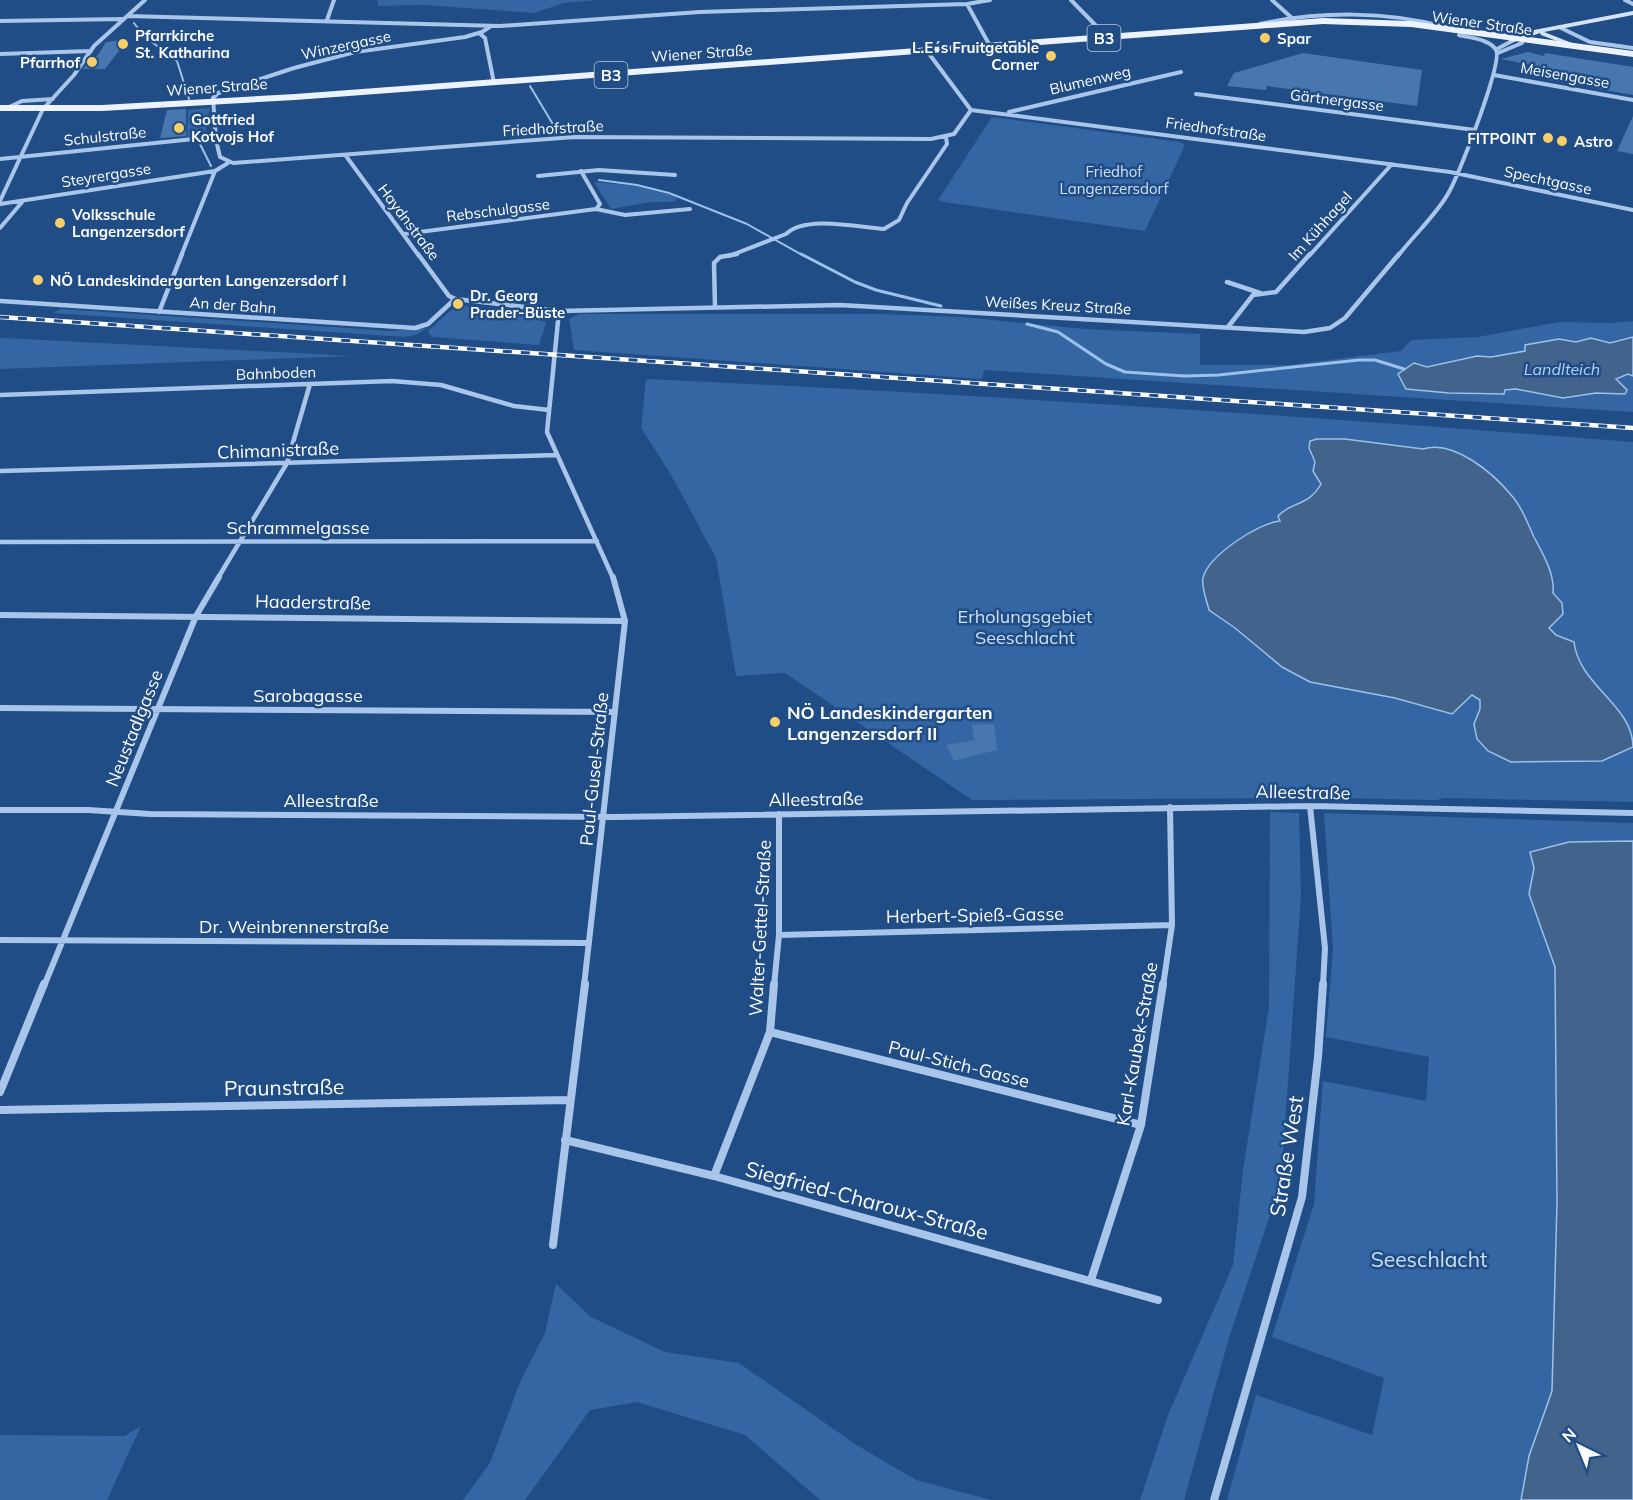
<svg xmlns="http://www.w3.org/2000/svg" width="1633" height="1500" viewBox="0 0 1633 1500" font-family="Mulish,sans-serif">
  <style>
    .green { fill: #3366a3 }
    .water { fill: #42638c; stroke: #9cc1eb; stroke-width: 1.5 }
    .lines { fill: none; stroke-linecap: round; stroke-linejoin: round }
    .stream-far1 { stroke: #9cc1eb; stroke-width: 2 }
    .stream { stroke: #9cc1eb; stroke-width: 3 }
    .building { fill: #4876ae }
    .street-far3 { stroke: #a9c6ea; stroke-width: 4 }
    .street-far2 { stroke: #a9c6ea; stroke-width: 4.5 }
    .street-far1 { stroke: #a9c6ea; stroke-width: 6 }
    .street { stroke: #a9c6ea; stroke-width: 8 }
    .secondary { fill: #d4e3f8; fill-rule: evenodd }
    .primary { fill: #ecf3fe; fill-rule: evenodd }
    .rail-casing { stroke: #fff; stroke-width: 4.5 }
    .rail { stroke: #204d86; stroke-width: 3; stroke-dasharray: 9; stroke-linecap: butt }
    .poi-dot { fill: #f8ce69; stroke: #204d86; stroke-width: 2 }
    .labels { text-anchor: middle; dominant-baseline: central; stroke-width: 5; stroke-linejoin: round; paint-order: stroke }
    .far-street-label { font-size: 15px; fill: #fff; stroke: #204d86 }
    .far-poi-label { font-size: 15px; font-weight: bold; fill: #fff; stroke: #204d86; text-anchor: start }
    .far-park-label { font-size: 15px; fill: #cde0f7; stroke: #204d86 }
    .shield { fill: #204d86; stroke: #bccadb; stroke-width: 1.5 }
    .shield-label { font-size: 16px; font-weight: bold; fill: #fff }
    .far-water-label { font-size: 16px; font-style: italic; fill: #b4d0f1; stroke: #204d86 }
    .street-label { font-size: 18px; fill: #fff; stroke: #204d86 }
    .park-label { font-size: 18px; fill: #cde0f7; stroke: #204d86 }
    .poi-label { font-size: 18px; font-weight: bold; fill: #fff; stroke: #204d86; text-anchor: start }
    .near-street-label { font-size: 21px; fill: #fff; stroke: #204d86 }
    .near-park-label { font-size: 21px; fill: #cde0f7; stroke: #204d86 }
  </style>
  <rect width="100%" height="100%" fill="#204d86"/>
  <path class="green" d="M377,0H597L564,3L534,13L425,5L378,6Z
    M210,108L205,135L187,137L188,110Z
    M992,117L1180,142L1185,145L1145,231L944,202L938,200Z
    M594,182L637,186L675,196L677,200L671,202H651L611,209Z
    M457,305L537,317L546,323L539,345L432,337L428,331Z
    M61,309L391,331L427,328L416,335L404,337L53,313Z
    M579,314H881L963,317L1084,329L1200,334V365H1289L1401,351L1411,340L1478,337L1559,322L1613,323L1633,321V337L1610,343L1591,338L1576,342L1559,339L1526,345L1525,351L1491,357L1477,356L1427,367L1413,363L1398,374L1406,389L1482,395L1516,389L1563,398L1596,393L1625,394L1626,390L1616,379L1628,374L1633,376V412L984,370L982,379L574,350L569,319Z
    M4,338L354,356L0,369V339Z
    M646,379C976,394 1304,416 1633,442V740C1626,702 1579,685 1574,642L1556,635L1548,628L1563,614L1553,593L1431,446L1423,449L1345,439L1310,454L1315,462L1313,471L1321,484L1314,496L1283,510L1280,521C1259,522 1202,560 1203,583C1203,591 1207,602 1209,610L1235,628L1260,650L1310,681L1395,698L1452,714L1472,695L1480,700V709L1474,724L1602,761L1633,747V802L1444,798L1436,800L1335,798L972,800L785,673L736,676L716,558L670,473L641,428Z
    M1270,812L1299,813L1301,896L1281,1182L1228,1341L1184,1500H1140L1168,1415L1233,1265L1243,1170L1269,1007Z
    M1324,813L1633,823V841L1569,842L1531,859L1534,868L1529,894L1555,967L1557,1202L1552,1391L1529,1456L1521,1500H1227L1256,1395L1372,1435L1384,1378L1272,1337L1314,1204L1323,1081L1426,1101L1429,1057L1326,1037L1333,949Z
    M556,1284L591,1317L665,1352L739,1363L855,1444L916,1480L991,1500H820L745,1435L637,1402L590,1410L525,1500H463L490,1463L520,1382L545,1333Z
    M141,1426L107,1500H0V1435L125,1436Z"/>
  <path class="water" d="M1633,337V376L1628,374L1616,379L1627,390L1625,394L1596,393L1563,398L1516,389L1505,390L1504,394L1449,393L1406,389L1398,374L1414,363L1427,367L1477,356L1491,357L1525,351V345L1559,339L1576,342L1591,338L1610,343Z
    M1317,439H1345L1423,449C1454,439 1494,474 1512,496C1522,507 1528,524 1534,537C1543,554 1555,574 1553,593L1562,603L1563,614L1549,628L1556,635L1574,642C1579,686 1633,705 1633,747L1602,761L1511,762L1488,751L1477,739L1474,724L1480,709V700L1472,695L1452,714L1395,698L1310,682L1282,667L1235,628L1209,610C1207,601 1201,587 1203,578C1208,556 1258,523 1280,521L1278,516C1292,501 1308,507 1321,484L1313,471L1315,462L1309,448L1310,441Z
    M1633,841V1500H1521L1529,1456L1552,1391L1557,1202L1555,967L1529,894L1534,868L1530,852L1569,842Z"/>
  <g class="lines">
    <path class="stream-far1" d="M134,23L144,36L177,61L189,99
      M530,86L557,131
      M199,142L211,166
      M599,180L637,185L669,193L747,224L804,256"/>
    <path class="stream" d="M801,254L855,282L876,290L941,306
      M1027,324L1058,332L1106,364L1125,372L1184,376L1219,375L1359,360H1375L1404,369"/>
  </g>
  <path class="building" d="M128,39L105,69H83L89,60L98,55L106,42Z
    M1528,52L1544,56L1545,53L1633,67V95L1549,80L1556,70L1501,59Z
    M1303,53L1422,70L1417,106L1267,86L1266,90L1227,86L1234,73Z
    M186,109V136L160,138L167,110Z
    M1633,116V154L1617,151Z
    M994,724L997,750L954,761L946,745L974,740L972,725Z"/>
  <g class="lines">
    <path class="street-far3" d="M1071,0L1108,38
      M1272,0L1293,19
      M1625,0L1633,4
      M967,4L990,46
      M128,16L500,26L700,12L967,4L990,0
      M327,20L334,0
      M0,21L123,19
      M1260,24C1321,11 1386,11 1446,27
      M491,26L482,32L465,37L355,52L294,68L218,93L213,98L216,140L220,157L233,163L575,137L931,139L954,134L971,110
      M1559,27L1590,42L1633,48
      M479,33L485,38L494,83
      M1497,49L1512,41
      M927,51L971,110
      M1498,53L1522,43
      M0,54L91,51
      M1494,75L1633,100
      M1196,94L1475,130
      M7,108L22,101L53,99
      M971,110L1450,172L1633,210
      M1009,112L1181,72
      M346,156L419,256
      M0,159L213,137
      M581,171L600,204L596,209
      M538,176L599,170L675,175
      M0,201L43,109L74,75L94,46L145,0
      M0,204L215,171
      M0,228L23,201
      M404,234L596,209L625,215L690,209
      M181,256L215,171L228,163
      M729,256L786,234C805,215 858,227 884,229L899,220L907,203L947,144L946,137
      M1309,256L1392,164
      M1398,256C1413,236 1438,213 1449,192C1459,175 1503,62 1496,50C1490,39 1470,38 1459,35"/>
    <path class="street-far2" d="M418,254L449,296L455,299L559,311L840,305L1304,332L1330,328L1345,318L1399,254
      M1227,282L1260,293
      M0,301L415,328L428,324L455,299
      M715,307L714,263L720,257L737,254
      M559,311L547,432L613,578
      M159,312L182,254
      M1228,327L1253,295L1276,292L1310,254
      M0,395L392,381L441,385L514,406L549,410
      M0,471L557,455
      M0,542L597,541
      M218,578L287,463L310,384"/>
    <path class="street-far1" d="M0,615L625,621
      M0,708L615,712
      M1310,806L1325,948L1323,986
      M0,810H88L150,814L615,817L1310,806L1633,813
      M779,935L1172,925
      M0,940L588,943
      M44,986L196,616L219,577
      M584,986L625,621L613,577
      M774,986L779,935V814
      M1163,986L1172,925L1170,807"/>
    <path class="street" d="M770,1032L1141,1125
      M0,1092L44,984
      M0,1110L569,1100
      M565,1140L714,1176L1158,1300
      M714,1176L770,1032L774,984
      M553,1245L585,984
      M1091,1280L1141,1125L1163,984
      M1214,1500L1302,1197L1318,1057L1323,984"/>
    <path class="secondary" d="M1633,11V15L1544,32L1572,43V45L1570,46L1541,35L1540,33L1514,42L1508,41L1534,30Z"/>
    <path class="primary" d="M1323,18L1411,21L1633,51V57L1411,27L1323,24L295,100L102,111H0V105H102L295,94Z"/>
    <defs>
      <path id="rail" d="M0,317L1633,428"/>
    </defs>
    <use href="#rail" class="rail-casing"/>
    <use href="#rail" class="rail"/>
  </g>
  <g class="poi-dot">
    <circle cx="1265" cy="38" r="6"/>
    <circle cx="123" cy="44" r="6"/>
    <circle cx="1051" cy="56" r="6"/>
    <circle cx="92" cy="62" r="6"/>
    <circle cx="179" cy="128" r="6"/>
    <circle cx="1548" cy="138" r="6"/>
    <circle cx="1562" cy="141" r="6"/>
    <circle cx="60" cy="223" r="6"/>
    <circle cx="38" cy="280" r="6"/>
    <circle cx="458" cy="304" r="6"/>
    <circle cx="775" cy="722" r="6"/>
  </g>
  <g class="labels">
    <g class="far-street-label">
      <text transform="translate(1482 23) rotate(8)">Wiener Straße</text>
      <text transform="translate(346 45) rotate(-12)">Winzergasse</text>
      <text transform="translate(702 53) rotate(-4)">Wiener Straße</text>
      <text transform="translate(1565 75) rotate(10)">Meisengasse</text>
      <text transform="translate(1090 80) rotate(-13)">Blumenweg</text>
      <text transform="translate(217 87) rotate(-4)">Wiener Straße</text>
      <text transform="translate(1337 100) rotate(7)">Gärtnergasse</text>
      <text transform="translate(553 128) rotate(-3)">Friedhofstraße</text>
      <text transform="translate(1216 129) rotate(8)">Friedhofstraße</text>
      <text transform="translate(105 136) rotate(-6)">Schulstraße</text>
      <text transform="translate(106 175) rotate(-9)">Steyrergasse</text>
      <text transform="translate(1548 180) rotate(12)">Spechtgasse</text>
      <text transform="translate(498 210) rotate(-7)">Rebschulgasse</text>
      <text transform="translate(409 222) rotate(53)">Haydnstraße</text>
      <text transform="translate(1320 226) rotate(-48)">Im Kühhagel</text>
      <text transform="translate(233 305) rotate(4)">An der Bahn</text>
      <text transform="translate(1058 305) rotate(3)">Weißes Kreuz Straße</text>
      <text transform="translate(276 373) rotate(-2)">Bahnboden</text>
    </g>
    <g class="far-poi-label">
      <text x="135" y="35">Pfarrkirche<tspan x="135" dy="17">St. Katharina</tspan></text>
      <text x="1277" y="38">Spar</text>
      <text x="1039" y="47" text-anchor="end">L.E´s Fruitgetable<tspan x="1039" dy="17">Corner</tspan></text>
      <text x="80" y="62" text-anchor="end">Pfarrhof</text>
      <text x="191" y="119">Gottfried<tspan x="191" dy="17">Kotvojs Hof</tspan></text>
      <text x="1536" y="138" text-anchor="end">FITPOINT</text>
      <text x="1574" y="141">Astro</text>
      <text x="72" y="214">Volksschule<tspan x="72" dy="17">Langenzersdorf</tspan></text>
      <text x="50" y="280">NÖ Landeskindergarten Langenzersdorf I</text>
      <text x="470" y="295">Dr. Georg<tspan x="470" dy="17">Prader-Büste</tspan></text>
    </g>
    <g class="far-park-label">
      <text x="1114" y="171">Friedhof<tspan x="1114" dy="17">Langenzersdorf</tspan></text>
    </g>
    <g class="shield">
      <rect x="1087.5" y="25" width="33" height="26" rx="4.5"/>
      <rect x="594.5" y="62" width="33" height="26" rx="4.5"/>
    </g>
    <g class="shield-label">
      <text x="1104" y="38">B3</text>
      <text x="611" y="75">B3</text>
    </g>
    <g class="far-water-label">
      <text x="1562" y="369">Landlteich</text>
    </g>
    <g class="street-label">
      <text transform="translate(278 450) rotate(-2)">Chimanistraße</text>
      <text x="298" y="527">Schrammelgasse</text>
      <text transform="translate(313 602) rotate(1)">Haaderstraße</text>
      <text x="308" y="695">Sarobagasse</text>
      <text transform="translate(134 728) rotate(-68)">Neustadlgasse</text>
      <text transform="translate(594 769) rotate(-84)">Paul-Gusel-Straße</text>
      <text transform="translate(1303 792) rotate(1)">Alleestraße</text>
      <text transform="translate(816 799) rotate(-1)">Alleestraße</text>
      <text x="331" y="800">Alleestraße</text>
      <text transform="translate(975 915) rotate(-1)">Herbert-Spieß-Gasse</text>
      <text x="294" y="926">Dr. Weinbrennerstraße</text>
      <text transform="translate(760 928) rotate(-87)">Walter-Gettel-Straße</text>
      <text transform="translate(1137 1044) rotate(-80)">Karl-Kaubek-Straße</text>
      <text transform="translate(959 1064) rotate(14)">Paul-Stich-Gasse</text>
    </g>
    <g class="park-label">
      <text x="1025" y="616">Erholungsgebiet<tspan x="1025" dy="21">Seeschlacht</tspan></text>
    </g>
    <g class="poi-label">
      <text x="787" y="712">NÖ Landeskindergarten<tspan x="787" dy="21">Langenzersdorf II</tspan></text>
    </g>
    <g class="near-street-label">
      <text transform="translate(284 1087) rotate(-1)">Praunstraße</text>
      <text transform="translate(1286 1156) rotate(-81)">Straße West</text>
      <text transform="translate(867 1200) rotate(15)">Siegfried-Charoux-Straße</text>
    </g>
    <g class="near-park-label">
      <text x="1429" y="1259">Seeschlacht</text>
    </g>
  </g>
  <g transform="translate(1579 1446) rotate(317)" stroke="#204d86" stroke-width="4.5" paint-order="stroke">
  <path d="M0-4.5L10 22L0 15L-10 22Z" fill="#ffffff"/>
  <text y="-9" font-size="16" font-weight="bold" text-anchor="middle" fill="#ffffff">N</text>
  </g>
</svg>
